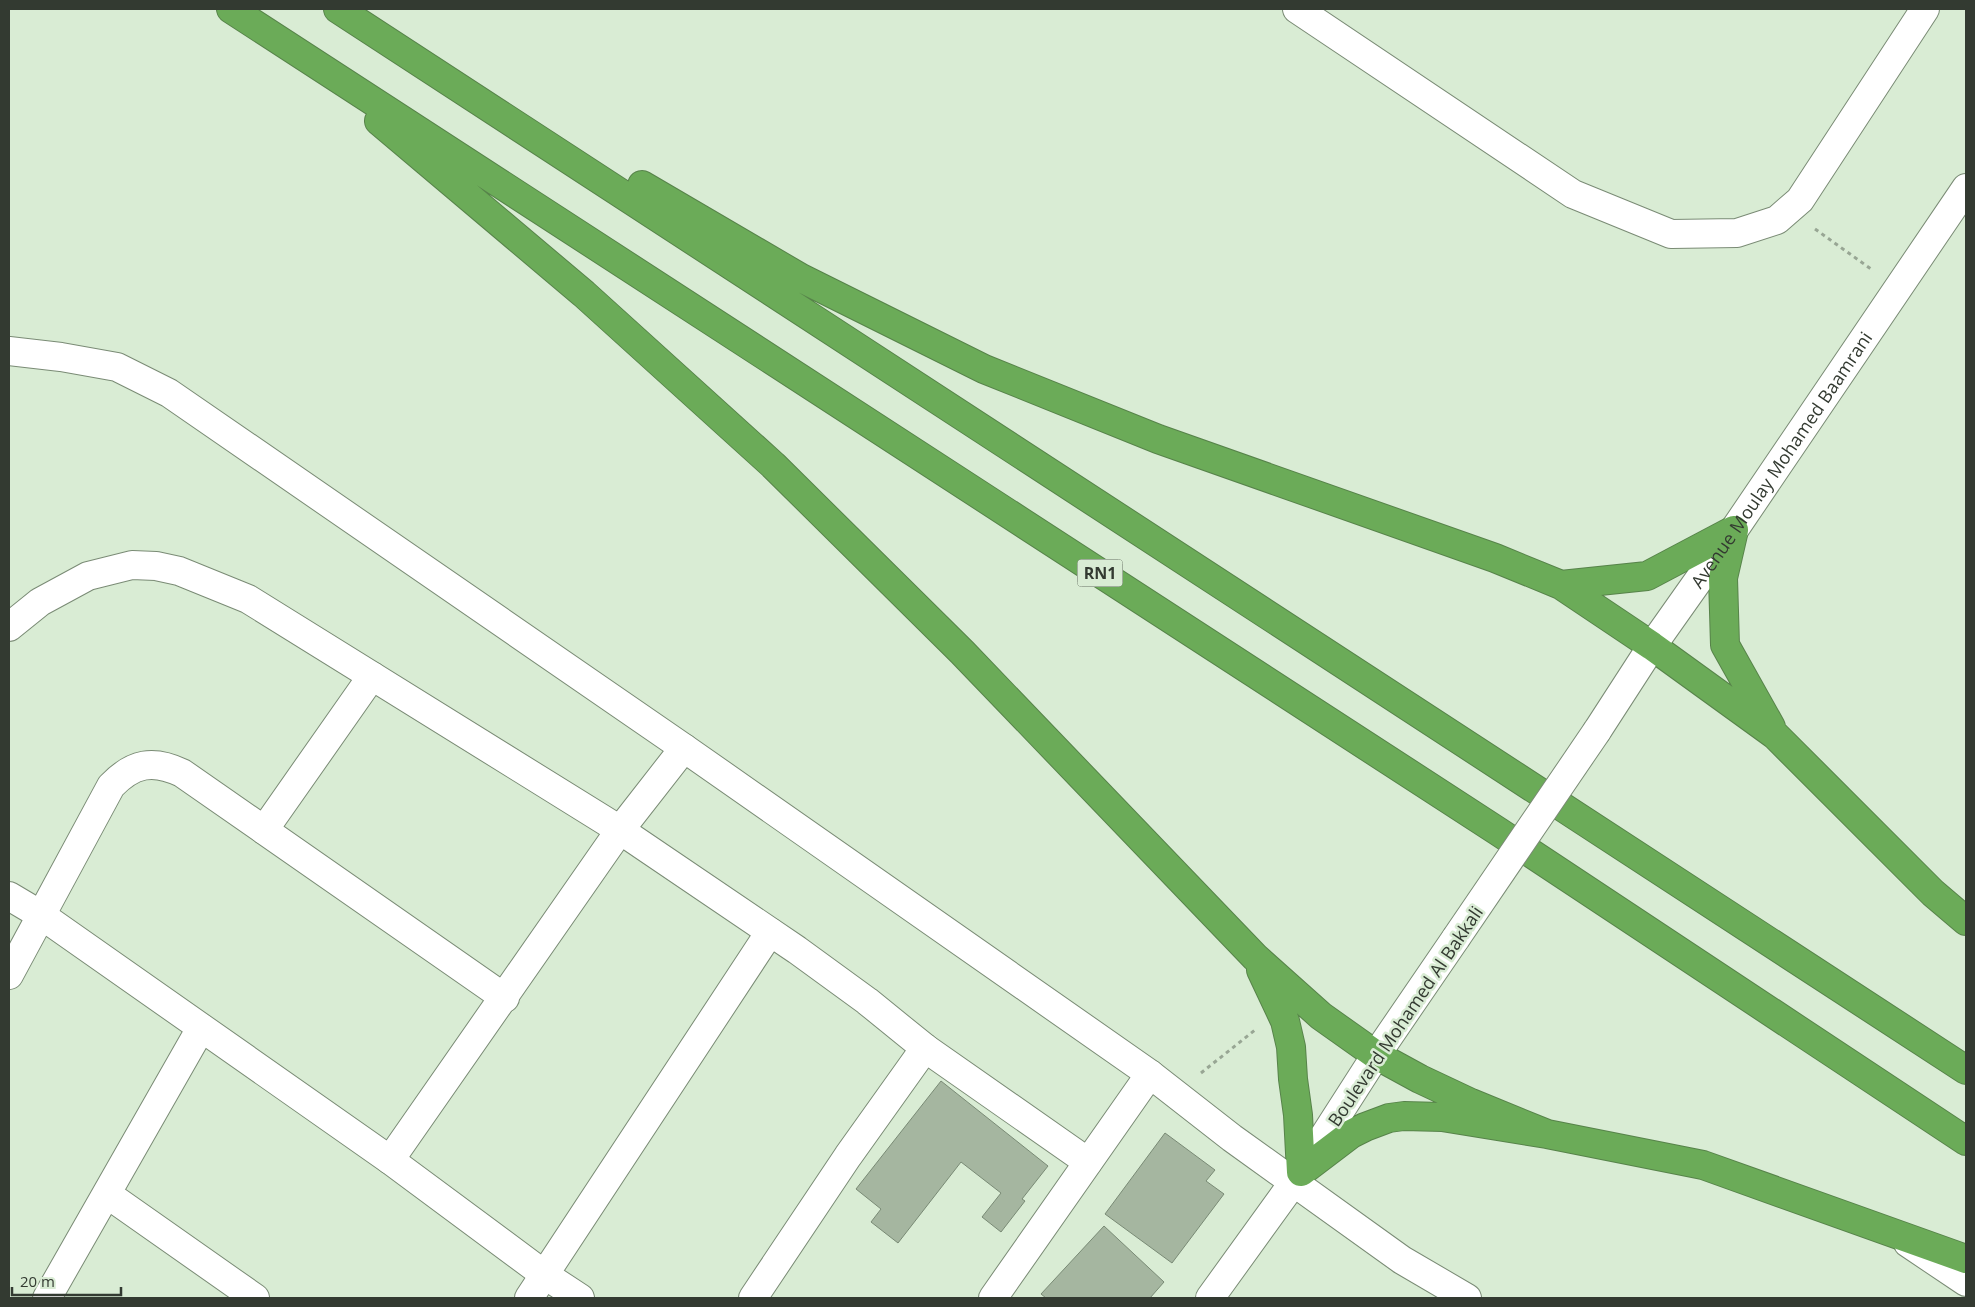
<svg xmlns="http://www.w3.org/2000/svg" width="1975" height="1307" viewBox="0 0 1975 1307" font-family="'Open Sans',sans-serif">
  <style>
    .building { fill: #a5b6a0; stroke: #798a75 }
    .lines { fill: none; stroke-linecap: round; stroke-linejoin: round }
    .minor-casing { stroke: #7a8b75; stroke-width: 30 }
    .highway-casing { stroke: #57834a; stroke-width: 30 }
    .path { stroke: #98a694; stroke-width: 3; stroke-dasharray: 4 4; stroke-linecap: butt }
    .minor { stroke: #fff; stroke-width: 28 }
    .highway { stroke: #6bab58; stroke-width: 28 }
    .minor-bridge-casing { stroke: #7a8b75; stroke-width: 30; stroke-linecap: butt }
    .minor-bridge { stroke: #fff; stroke-width: 28 }
    .labels { text-anchor: middle; dominant-baseline: central; stroke-width: 5; stroke-linejoin: round; paint-order: stroke }
    .shield { fill: #d9ecd4; stroke: #656f62; stroke-width: 1 }
    .shield-label { font-size: 16px; font-weight: bold; fill: #333a31 }
    .street-label { font-size: 18px; fill: #333a31; stroke: #d9ecd4 }
  </style>
  <rect width="100%" height="100%" fill="#d9ecd4"/>
  <path class="building" d="M941,1081L1048,1166L1022,1199L1025,1201L1001,1232L982,1217L1001,1193L961,1162L898,1243L871,1222L881,1209L856,1189Z
    M1165,1133L1215,1170L1206,1181L1224,1194L1172,1263L1105,1214Z
    M1104,1226L1164,1282L1150,1298H1046L1041,1294Z"/>
  <g class="lines">
    <defs>
      <g id="minor">
        <path d="M1297,9L1573,194L1671,234L1737,233L1777,220L1800,200L1925,9"/>
        <path d="M9,351L61,357L117,367L169,393L684,748L1150,1074L1232,1138L1402,1260L1467,1298"/>
        <path d="M9,627L40,602L88,576L132,565L156,566L179,571L248,599L620,830L797,950L867,1001L925,1048L1088,1162"/>
        <path id="s1" d="M1597,731L1652,646L1734,530L1966,188"/>
        <path d="M264,830L372,676"/>
        <path d="M9,896L41,915L390,1160L545,1275L580,1298"/>
        <path d="M9,975L111,786C133,763 153,759 182,773L505,998"/>
        <path d="M390,1160L620,830L684,748"/>
        <path d="M107,1194L255,1298"/>
        <path d="M1908,1243L1966,1282"/>
        <path d="M47,1298L201,1028"/>
        <path d="M529,1298L770,932"/>
        <path d="M753,1298L848,1156L925,1048"/>
        <path d="M993,1298L1150,1074"/>
        <path d="M1210,1298L1301,1172L1376,1055L1456,938"/>
      </g>
      <path id="highway" d="M231,9L1499,832L1966,1141
        M338,9L1966,1070
        M379,121L584,294L773,465L962,652L1255,957L1321,1016L1376,1055L1420,1079L1471,1103L1547,1134
        M642,185L801,278L984,369L1158,439L1495,558L1561,585L1652,646L1775,735L1933,893L1966,921
        M1734,530L1723,578L1725,645L1771,727
        M1561,585L1647,576L1734,530
        M1261,970L1285,1021L1291,1047L1293,1079L1298,1115L1301,1172
        M1301,1172L1351,1134L1365,1127L1389,1118L1404,1116L1442,1117L1547,1134L1703,1165L1966,1259"/>
    </defs>
    <use href="#minor" class="minor-casing"/>
    <use href="#highway" class="highway-casing"/>
    <path class="path" d="M1815,229L1871,269
      M1201,1073L1255,1030"/>
    <use href="#minor" class="minor"/>
    <use href="#highway" class="highway"/>
    <defs>
      <path id="minor-bridge" d="M1456,938L1597,731"/>
    </defs>
    <use href="#minor-bridge" class="minor-bridge-casing"/>
    <use href="#minor-bridge" class="minor-bridge"/>
  </g>
  <g class="labels">
    <rect class="shield" x="1077.5" y="559.5" width="45" height="27" rx="4"/>
    <g class="shield-label">
      <text x="1100" y="573">RN1</text>
    </g>
    <g class="street-label">
      <text stroke="none"><textPath href="#s1" startOffset="328">Avenue Moulay Mohamed Baamrani</textPath></text>
      <text transform="translate(1405 1016) rotate(-56)">Boulevard Mohamed Al Bakkali</text>
    </g>
  </g>
  <rect width="1975" height="1307" fill="none" stroke="#333a31" stroke-width="20"/>
  <path d="M12 1287v8h109v-8" fill="none" stroke="#333a31" stroke-width="2.5"/>
  <text x="20" y="1287" font-size="15" fill="#333a31" stroke="#d9ecd4" stroke-width="4" paint-order="stroke">20 m</text>
</svg>
